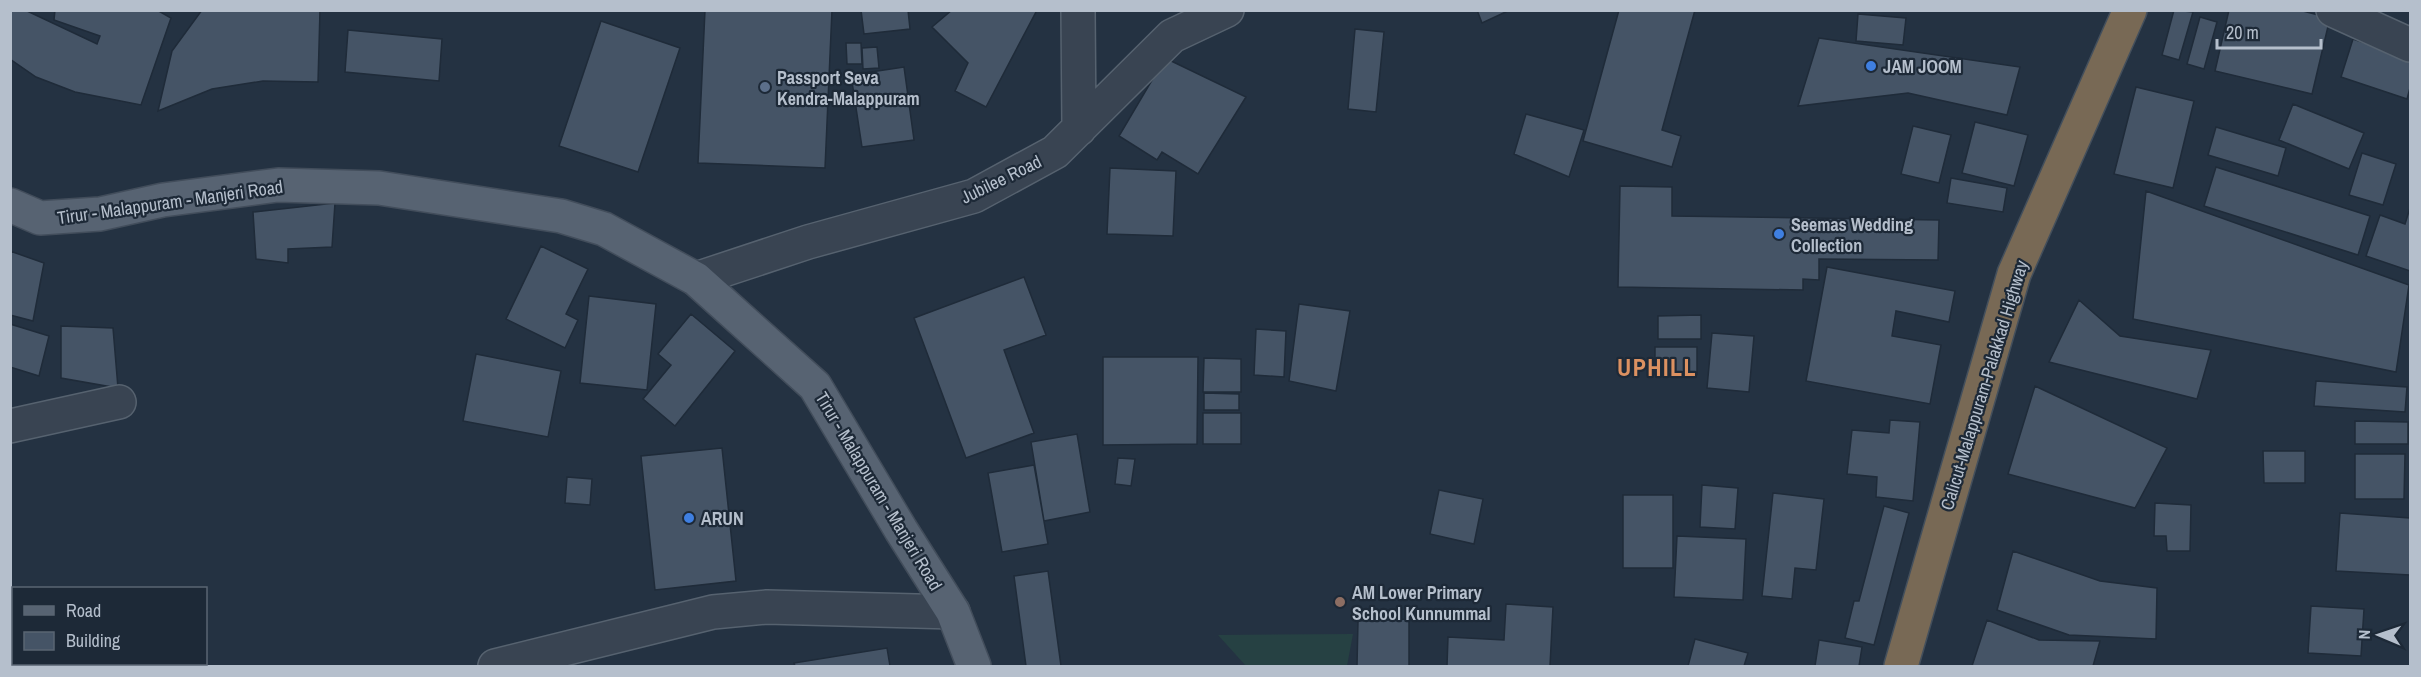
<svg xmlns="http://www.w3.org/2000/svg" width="2421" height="677" viewBox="0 0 2421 677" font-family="'Archivo Narrow',sans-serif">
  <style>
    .green { fill: #264143 }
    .building { fill: #455466; stroke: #1f2b39; stroke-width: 1.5 }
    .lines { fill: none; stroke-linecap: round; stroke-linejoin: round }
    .minor-casing { stroke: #56626f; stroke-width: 36 }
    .major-casing { stroke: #424d5b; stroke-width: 36 }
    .highway-casing { stroke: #434f5c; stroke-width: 36 }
    .minor { stroke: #394452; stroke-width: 33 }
    .major { stroke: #576372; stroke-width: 33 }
    .highway { stroke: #786955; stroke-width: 33 }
    .shop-dot { fill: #3f7fe0; stroke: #1d2937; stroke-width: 2 }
    .service-dot { fill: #5c6f8a; stroke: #1d2937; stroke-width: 2 }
    .education-dot { fill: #8d6e63; stroke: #1d2937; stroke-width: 2 }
    .labels { text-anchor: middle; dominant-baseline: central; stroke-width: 4.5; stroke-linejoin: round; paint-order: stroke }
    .poi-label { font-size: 18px; font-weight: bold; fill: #b5bfcc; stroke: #1d2937; text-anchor: start }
    .street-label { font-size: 18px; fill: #b5bfcc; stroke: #1d2937 }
    .district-label { font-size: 24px; font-weight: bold; letter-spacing: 1.5px; fill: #dc9161; stroke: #1d2937 }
  </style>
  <rect width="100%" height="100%" fill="#243242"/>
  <path class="green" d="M1353,634L1347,666H1246L1218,635Z"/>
  <path class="building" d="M10,10H25L97,44L100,36L54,20L55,10H157L171,18L141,105L75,92L36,77L10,59Z
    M202,10H320L318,82L263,81L212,89L158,111L172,51Z
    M705,10H832L825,168L698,163Z
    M861,10H908L910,29L864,34Z
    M952,10H1037L986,107L955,91L968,63L932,27Z
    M1477,10H1510L1482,23Z
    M1619,10H1695L1662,130L1681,136L1672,167L1583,141Z
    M2174,10L2193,12L2179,60L2162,55Z
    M2229,10H2299L2330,18L2312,94L2215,71Z
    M1858,14L1906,18L1903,45L1856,41Z
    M2200,17L2217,22L2204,69L2187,64Z
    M601,21L680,48L638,172L559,146Z
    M1355,29L1384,32L1376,112L1348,109Z
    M348,30L442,39L439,81L345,72Z
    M1819,38L2020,67L2007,115L1908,93L1798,106Z
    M2353,39L2410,58V88L2407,99L2341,77Z
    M846,43H861L862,64H847Z
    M877,47L879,68L863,69L862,48Z
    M1165,58L1246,97L1198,174L1162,152L1157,160L1119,136Z
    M904,67L914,140L862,147L851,75Z
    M2136,87L2194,101L2173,188L2114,174Z
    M2293,104L2364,133L2349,169L2279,140Z
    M1526,114L1584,130L1569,177L1514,154Z
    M1975,122L2028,135L2014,186L1962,173Z
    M1913,126L1951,135L1939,183L1901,174Z
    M2216,127L2286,148L2278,176L2208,155Z
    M2362,153L2396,164L2383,205L2349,195Z
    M2216,167L2370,216L2358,255L2204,206Z
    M1110,168L1176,171L1173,236L1107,234Z
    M1951,178L2007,188L2003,212L1947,203Z
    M1620,186L1672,187V216L1939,220L1938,260L1819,259V280L1803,279V290L1618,287Z
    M2146,191L2409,285L2396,372L2133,319Z
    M335,203L332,247L288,249V263L256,259L253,212Z
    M2410,208V271L2366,256L2380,215L2405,224Z
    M541,246L588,269L566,314L578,320L565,348L506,319Z
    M10,251L44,263L33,321L10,315Z
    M1827,267L1955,291L1949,322L1896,311L1892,336L1941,345L1930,404L1806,381Z
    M1024,277L1046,335L1004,350L1034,433L966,458L914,318Z
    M589,296L656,304L647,390L580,383Z
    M2079,300L2120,336L2211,350L2197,399L2049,362Z
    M1299,304L1350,311L1336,391L1289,381Z
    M691,314L735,351L675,426L643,399L671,365L658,354Z
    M1701,315V339H1658V316Z
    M10,324L49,336L39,376L10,367Z
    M61,326L113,328L118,388L61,378Z
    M1256,329L1286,331L1284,377L1254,375Z
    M1712,333L1754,336L1749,392L1707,388Z
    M1655,347H1697V374H1655Z
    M476,354L561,371L548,437L463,421Z
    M1103,357H1198L1197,444L1103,445Z
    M1204,358L1241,359V392H1203Z
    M2316,381L2407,387L2405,412L2314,406Z
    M2035,386L2167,448L2135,508L2008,474Z
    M1204,393L1239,394V410H1204Z
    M1203,413H1241V444H1203Z
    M1890,420L1920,422L1913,501L1876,497L1877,477L1847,474L1852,430L1889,433Z
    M2355,421L2408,422V444H2355Z
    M1077,434L1090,512L1044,521L1031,442Z
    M722,448L736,581L655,590L641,456Z
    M2263,451H2305V483H2264Z
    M2355,454H2405L2404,499H2355Z
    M1118,458L1135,459L1131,486L1115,484Z
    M1034,465L1048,544L1002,552L988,473Z
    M567,477L592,479L590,505L565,503Z
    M1702,485L1738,488L1735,529L1700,527Z
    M1439,490L1483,499L1474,544L1430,534Z
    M1773,493L1824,499L1816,570L1795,568L1792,599L1762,596Z
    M1623,495H1673V568H1623Z
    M2155,503L2191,505L2190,551H2167L2166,536H2154Z
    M1884,506L1909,513L1874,645L1845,638L1854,601H1859Z
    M2340,513L2410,518V575L2336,571Z
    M1677,536L1746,539L1743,600L1674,597Z
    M2013,551L2100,581L2157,588L2156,639L2069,635L1997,610Z
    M1048,571L1061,666H1026L1014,576Z
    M1506,604L1553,607L1550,666H1447L1448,637L1504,640Z
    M2311,606L2364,609L2361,656L2308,653Z
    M1409,619V666H1357L1358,621Z
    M1987,620L2039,640L2100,641L2093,666H1972Z
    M1695,639L1748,653L1744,666H1688Z
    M1819,640L1862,647L1859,666H1815Z
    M887,648L890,666H795L794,663Z
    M48,664H97L98,666H22Z"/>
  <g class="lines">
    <defs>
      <path id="minor" d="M1078,10L1079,129
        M2333,10L2410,45
        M696,279L808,242L974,196L1055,152L1172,36L1227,10
        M10,426L119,402
        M495,666L713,612L767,607L953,612"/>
      <path id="major" d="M10,205L40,218L100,214L163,200L278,185L379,188L561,216L604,229L696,279L815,386L901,530L953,612L974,666"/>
      <path id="highway" d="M1901,666L2014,274L2130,10"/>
    </defs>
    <use href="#minor" class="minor-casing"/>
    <use href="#major" class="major-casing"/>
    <use href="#highway" class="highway-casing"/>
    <use href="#minor" class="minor"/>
    <use href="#major" class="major"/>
    <use href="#highway" class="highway"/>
  </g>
  <g class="shop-dot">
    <circle cx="1871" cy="66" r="6"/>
    <circle cx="1779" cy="234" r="6"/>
    <circle cx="689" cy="518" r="6"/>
  </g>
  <circle class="service-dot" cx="765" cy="87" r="6"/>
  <circle class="education-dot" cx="1340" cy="602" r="6"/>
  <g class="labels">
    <g class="poi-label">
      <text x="1883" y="66">JAM JOOM</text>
      <text x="777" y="77">Passport Seva<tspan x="777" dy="21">Kendra-Malappuram</tspan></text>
      <text x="1791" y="224">Seemas Wedding<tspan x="1791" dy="21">Collection</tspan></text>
      <text x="701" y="518">ARUN</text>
      <text x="1352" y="592">AM Lower Primary<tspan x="1352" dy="21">School Kunnummal</tspan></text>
    </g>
    <g class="street-label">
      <text transform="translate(1001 179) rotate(-26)">Jubilee Road</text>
      <text transform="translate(170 202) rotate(-8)">Tirur - Malappuram - Manjeri Road</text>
      <text transform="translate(1984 385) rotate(-73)">Calicut-Malappuram-Palakkad Highway</text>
      <text transform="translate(879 491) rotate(59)">Tirur - Malappuram - Manjeri Road</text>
    </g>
    <g class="district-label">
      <text x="1657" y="367">UPHILL</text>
    </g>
  </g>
  <rect width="2421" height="677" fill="none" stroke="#b5bfcc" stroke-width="24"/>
  <rect x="12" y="587" width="195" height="78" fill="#1d2937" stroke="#5a6573" stroke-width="1.5"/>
  <rect x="24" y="606" width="30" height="9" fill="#576372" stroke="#5a6573" stroke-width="1.5"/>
  <text x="66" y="617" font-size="18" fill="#b5bfcc">Road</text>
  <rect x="24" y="632" width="30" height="18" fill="#455466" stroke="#5a6573" stroke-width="1.5"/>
  <text x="66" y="647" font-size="18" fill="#b5bfcc">Building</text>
  <g transform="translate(2379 635) rotate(272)" stroke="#1d2937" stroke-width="4.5" paint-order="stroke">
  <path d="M0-4.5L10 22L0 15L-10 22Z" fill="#b5bfcc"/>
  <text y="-9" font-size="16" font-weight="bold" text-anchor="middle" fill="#b5bfcc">N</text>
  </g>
  <path d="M2217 39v9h104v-9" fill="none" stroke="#b5bfcc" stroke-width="3"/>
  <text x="2226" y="39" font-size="18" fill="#b5bfcc" stroke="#1d2937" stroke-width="4.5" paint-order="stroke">20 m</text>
</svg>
